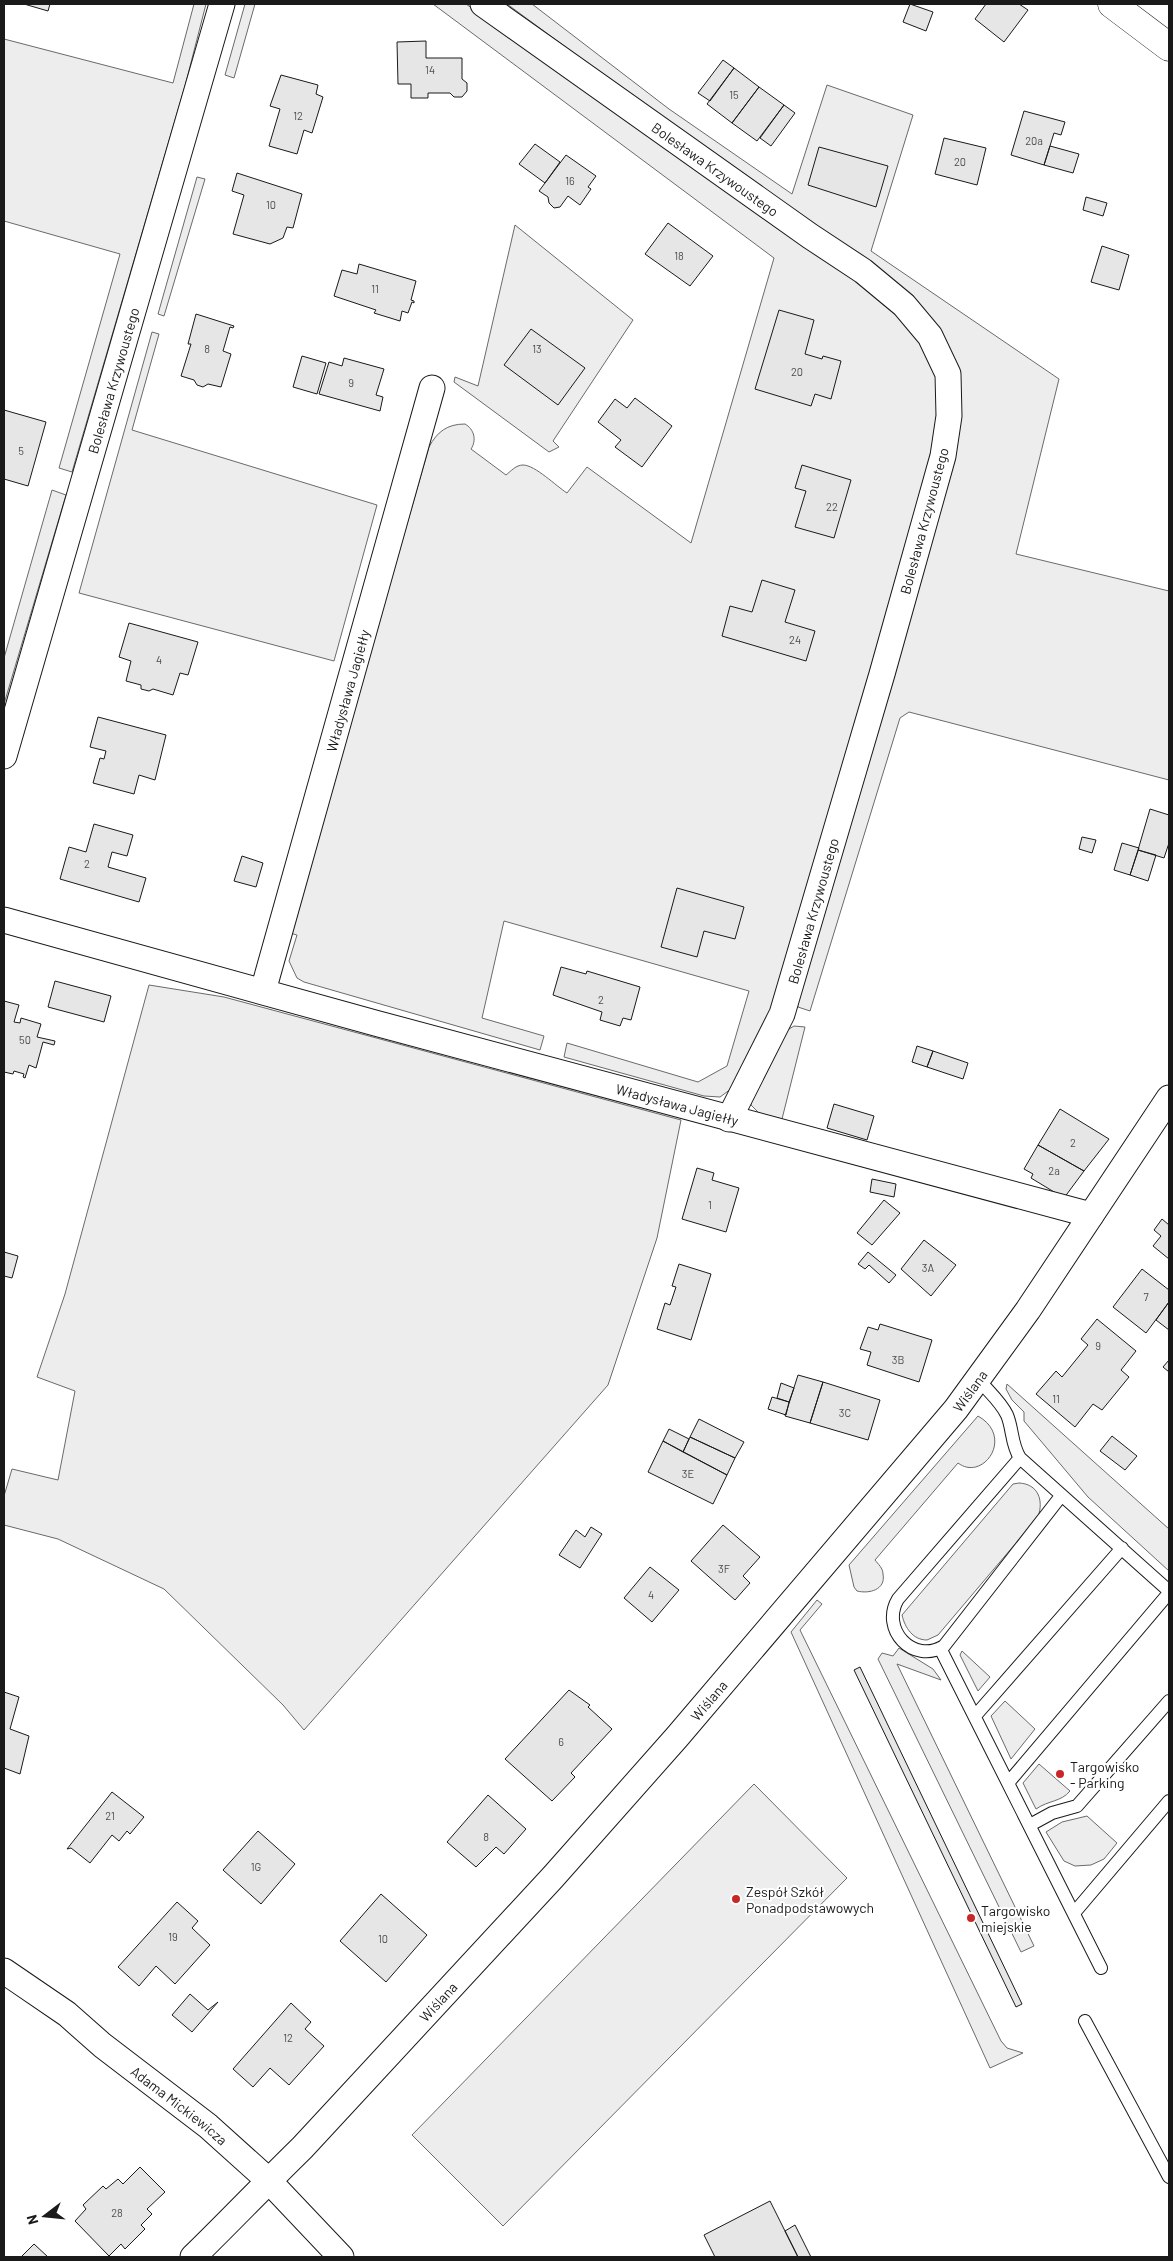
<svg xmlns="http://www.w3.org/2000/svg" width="1173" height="2261" viewBox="0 0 1173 2261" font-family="Barlow,sans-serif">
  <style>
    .green { fill: #ededed; stroke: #6a6a6a }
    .building { fill: #e6e6e6; stroke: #1a1a1a }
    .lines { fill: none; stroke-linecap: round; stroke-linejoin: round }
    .lane-casing { stroke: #1a1a1a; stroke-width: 14 }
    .street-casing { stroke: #1a1a1a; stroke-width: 27 }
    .secondary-casing { stroke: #1a1a1a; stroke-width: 29 }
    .lane { stroke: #fff; stroke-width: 12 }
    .street { stroke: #fff; stroke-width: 25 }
    .secondary { stroke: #fff; stroke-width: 28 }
    .poi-dot { fill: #c62828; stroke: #fff; stroke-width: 2 }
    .labels { text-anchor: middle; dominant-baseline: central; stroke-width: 4; stroke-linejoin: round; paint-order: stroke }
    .number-label { font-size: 11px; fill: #4d4d4d }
    .street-label { font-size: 14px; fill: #1a1a1a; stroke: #fff }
    .poi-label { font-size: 14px; fill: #1a1a1a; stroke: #fff; text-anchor: start }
  </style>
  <rect width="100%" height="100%" fill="#fff"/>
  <path class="green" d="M194,4H206L185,86L72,472L59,468L120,254L4,221V39L173,83Z
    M245,4H255L234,78L225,75Z
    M433,4H466L780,225L858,275L912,325L937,375L936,450L778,994L735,1086L720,1097L704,1096L564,1057L567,1043L698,1082L727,1066L749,991L504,921L482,1018L544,1036L540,1050L304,982L297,978L289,961L297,935L290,933L429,447C437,432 447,424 465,424C474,429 477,440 471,449L506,475C511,471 516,465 523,465C535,465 556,486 567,493L587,467L691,543L774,258Z
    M507,4H532L669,109L792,194L827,85L913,115L871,251L1059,379L1016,554L1169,591V780L909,712L900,718L810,1011L798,1007L796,1000L918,579L949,350L651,110Z
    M197,177L205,179L164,316L158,314Z
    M515,225L633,320L553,441L559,447L549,452L454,382L455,377L478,386Z
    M152,332L159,334L132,430L377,505L334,661L79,593Z
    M52,490L66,495L4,704V658Z
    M149,985L224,997L681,1120L657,1238L608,1385L304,1730L283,1705L164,1589L58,1539L4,1525V1496L12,1469L58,1480L75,1391L37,1377L65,1294Z
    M794,1026L805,1027L782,1119L759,1113L751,1105L752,1093L781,1034Z
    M1007,1384L1169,1529V1571L1088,1497L1024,1421V1412L1012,1400L1006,1389Z
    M978,1416C1015,1437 983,1482 958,1463L875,1560C878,1564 883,1568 883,1574C886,1590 869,1594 857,1591L854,1587L849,1565Z
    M1019,1483C1038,1484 1044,1500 1038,1517L938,1635L927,1640C913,1640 905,1628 902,1615L1013,1484Z
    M817,1600L822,1604L800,1630L1001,2041L1007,2048L1023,2053L990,2068L791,1632Z
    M899,1648L933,1669L941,1680L897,1664L1034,1946L1021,1952L878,1659L882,1653L893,1656Z
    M962,1651L990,1677L978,1691L960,1655Z
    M1005,1701L1035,1729L1011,1759L991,1716Z
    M1039,1764L1070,1791C1061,1802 1049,1800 1036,1809L1023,1783Z
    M754,1784L847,1878L503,2226L412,2135Z
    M1087,1816L1117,1843L1104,1859L1091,1865L1075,1866L1064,1861L1046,1832L1062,1822Z"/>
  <path class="building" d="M24,4H50L48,11Z
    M910,4L933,12L926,31L903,22Z
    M986,4H1019L1028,10L1004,42L975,19Z
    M426,41V58H462V79L467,83V91L462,97H454L450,93H428V98H411V84H398L397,42Z
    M723,60L734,68L710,101L698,93Z
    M734,68L759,87L732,123L707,104Z
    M281,75L318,85L316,94L323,97L312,133L304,130L297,154L269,146L280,109L270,106Z
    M759,87L784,105L757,141L732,123Z
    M784,105L795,113L771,146L760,138Z
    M1024,111L1065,122L1061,135L1054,133L1044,165L1011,155Z
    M944,138L986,148L977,185L935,174Z
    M535,144L560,162L545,183L519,164Z
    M1050,146L1079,154L1073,173L1044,165Z
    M819,147L888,166L876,207L808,185Z
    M566,155L596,176L588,187L591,189L580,205L568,196L560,207L554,208L549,203L548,197L539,191Z
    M237,173L302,194L293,228L287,227L283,238L270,244L233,234L244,195L232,191Z
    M1086,197L1107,203L1103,216L1083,210Z
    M668,223L713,256L690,286L645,254Z
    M1102,246L1129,255L1119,290L1091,282Z
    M359,264L416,281L411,300L414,301V303L412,302L408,313L402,311L400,321L374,313L376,310L334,296L342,270L357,274Z
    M779,310L814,320L805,354L822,359L823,356L841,361L831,399L815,394L811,406L755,389Z
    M196,314L234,326L233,328L230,327L223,351L231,354L221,387L208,384L203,387L197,385L194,380L181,376L191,344H188Z
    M531,329L585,368L558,405L504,365Z
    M302,356L326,363L317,394L293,387Z
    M344,358L384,369L376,395L383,397L380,411L319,394L329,362L342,366Z
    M635,398L672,426L642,467L615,447L621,440L598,422L615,399L627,408Z
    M4,410L46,422L28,486L4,479Z
    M802,465L851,480L834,538L795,527L806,491L795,488Z
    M762,580L795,590L785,622L815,631L806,661L722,636L730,606L752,612Z
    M129,623L198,642L188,675L180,673L173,695L153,689L149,691L141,689V685L126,681L131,661L119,657Z
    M98,717L166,735L155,780L139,775L134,794L93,783L100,758L104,759L106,751L90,747Z
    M1150,809L1169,815V843L1164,858L1138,850Z
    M94,824L133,835L127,856L112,852L108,867L146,878L139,902L60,879L69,847L86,852Z
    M1082,837L1096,840L1092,853L1079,849Z
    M1122,843L1139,848L1130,875L1114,870Z
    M1138,850L1156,855L1148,881L1130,875Z
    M242,856L263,863L256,887L234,881Z
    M677,888L744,907L735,939L704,931L697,957L661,947Z
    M561,967L586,974L587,971L640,987L631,1020L623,1018L620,1026L600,1020L602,1012L553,995Z
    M55,981L111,996L104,1022L48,1007Z
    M4,1001L19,1005L14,1022L20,1023L21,1018L41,1024L37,1037L55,1041L54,1045L43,1042L36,1068L29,1065L25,1078L23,1077L24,1074L14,1071L13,1074L4,1072Z
    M917,1046L933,1051L927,1067L912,1062Z
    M933,1051L968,1063L963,1079L927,1067Z
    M834,1104L874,1116L867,1140L827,1128Z
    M1060,1109L1109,1139L1084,1171L1038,1145Z
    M1038,1145L1084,1171L1064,1198L1031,1178L1033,1174L1024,1169Z
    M697,1168L714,1173L712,1180L739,1188L726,1232L682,1219Z
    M872,1179L896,1184L894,1197L870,1192Z
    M884,1200L900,1213L872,1245L857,1233Z
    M1162,1219L1169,1225V1259L1153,1246L1161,1236L1154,1230Z
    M924,1240L956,1265L931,1296L901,1269Z
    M4,1252L18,1256L12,1278L4,1276Z
    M868,1252L896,1275L889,1283L869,1265L865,1269L858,1264Z
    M679,1264L711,1274L691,1340L657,1329L665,1303L670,1305L676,1287L672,1286Z
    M1142,1269L1169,1290V1302L1146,1333L1113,1307Z
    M1169,1302V1330L1156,1320Z
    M1097,1319L1136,1351L1121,1370L1129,1377L1102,1410L1093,1404L1075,1427L1036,1394L1056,1371L1062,1377L1088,1345L1081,1339Z
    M880,1324L932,1340L919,1382L867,1365L871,1352L860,1349L868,1327L878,1330Z
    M1169,1360V1372L1163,1367Z
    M798,1375L823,1382L810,1423L785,1416Z
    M823,1382L880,1400L868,1440L810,1423Z
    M781,1383L794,1388L789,1402L777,1398Z
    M772,1397L789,1402L786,1415L768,1409Z
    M699,1419L744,1442L735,1458L690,1437Z
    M669,1429L689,1439L683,1452L663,1441Z
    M1112,1436L1137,1456L1125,1470L1100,1451Z
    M690,1437L735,1458L727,1475L683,1452Z
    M663,1441L727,1475L713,1504L648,1472Z
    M723,1525L760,1557L743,1576L750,1583L735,1600L691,1561Z
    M591,1527L602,1534L580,1568L559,1555L576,1530L585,1537Z
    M650,1567L679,1590L652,1622L624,1598Z
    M860,1667L1022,2004L1016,2007L854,1670Z
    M569,1690L590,1705L588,1707L612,1729L571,1773L575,1777L552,1801L505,1759Z
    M4,1692L19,1697L10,1729L29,1736L20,1774L4,1768Z
    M112,1792L144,1817L130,1834L127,1831L119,1841L112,1835L90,1863L71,1848L67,1849Z
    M488,1795L526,1829L504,1854L496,1847L476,1867L447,1842Z
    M258,1831L295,1864L261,1904L223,1870Z
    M381,1894L427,1935L386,1982L340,1941Z
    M177,1902L198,1921L192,1928L210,1945L175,1984L156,1966L139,1986L118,1967Z
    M190,1994L208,2010L218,2002L192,2032L172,2015Z
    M291,2003L311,2022L305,2029L324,2046L289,2085L270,2068L253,2087L233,2069Z
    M140,2167L165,2192L147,2209L152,2214L141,2225L145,2229L125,2249L121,2244L109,2256L75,2221L86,2209L83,2205L103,2186L106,2189L118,2179L123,2184Z
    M770,2201L798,2257H715L704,2235Z
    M795,2225L811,2257H798L785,2231Z
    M34,2244L48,2257H21Z"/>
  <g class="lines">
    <defs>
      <path id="lane" d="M979,1380C988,1391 1001,1402 1007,1415C1013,1429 1011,1444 1020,1458L1169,1591
        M1020,1458L898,1599C880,1629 913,1665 944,1646L1061,1496
        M940,1648L1101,1968
        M975,1716L1122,1548
        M1008,1783L1169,1593
        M1030,1825L1052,1813L1077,1806L1169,1701
        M1074,1913L1169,1801
        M1085,2021L1169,2177"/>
      <g id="street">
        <path id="s1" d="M483,4L810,236L863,271L904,305L930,336L948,374L949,416L943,456L882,674L782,1014L729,1119"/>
        <path id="s2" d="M4,756L222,4"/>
        <path id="s3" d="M4,920L375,1023L1091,1215"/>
        <path id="s4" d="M263,991L432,388"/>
        <path id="s5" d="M4,1971L67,2014L102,2045L208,2126L268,2180L341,2257"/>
        <path id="s6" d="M193,2257C230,2221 265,2184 302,2148L553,1877L677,1737L956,1409L1028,1310L1169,1098"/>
      </g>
      <path id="secondary" d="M1112,4L1169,47"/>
    </defs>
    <use href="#lane" class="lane-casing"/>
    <use href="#street" class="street-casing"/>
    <use href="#secondary" class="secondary-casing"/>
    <use href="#lane" class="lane"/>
    <use href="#street" class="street"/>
    <use href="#secondary" class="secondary"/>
  </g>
  <g class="poi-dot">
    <circle cx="1060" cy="1774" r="5"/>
    <circle cx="736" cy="1899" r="5"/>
    <circle cx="971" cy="1918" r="5"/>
  </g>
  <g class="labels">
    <g class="number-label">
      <text x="430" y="69">14</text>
      <text x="734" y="94">15</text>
      <text x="298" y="115">12</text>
      <text x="1034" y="140">20a</text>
      <text x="960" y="161">20</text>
      <text x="570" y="180">16</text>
      <text x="271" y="204">10</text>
      <text x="679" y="255">18</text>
      <text x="375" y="288">11</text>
      <text x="207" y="348">8</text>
      <text x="537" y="348">13</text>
      <text x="797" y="371">20</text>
      <text x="351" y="382">9</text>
      <text x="21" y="450">5</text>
      <text x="832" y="506">22</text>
      <text x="795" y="639">24</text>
      <text x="159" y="659">4</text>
      <text x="87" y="863">2</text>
      <text x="601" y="999">2</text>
      <text x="25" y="1039">50</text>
      <text x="1073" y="1142">2</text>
      <text x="1054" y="1170">2a</text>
      <text x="710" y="1204">1</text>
      <text x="928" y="1267">3A</text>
      <text x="1146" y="1296">7</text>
      <text x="1098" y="1345">9</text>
      <text x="898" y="1359">3B</text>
      <text x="1056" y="1398">11</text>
      <text x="845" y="1412">3C</text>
      <text x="688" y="1473">3E</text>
      <text x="724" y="1568">3F</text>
      <text x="651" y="1594">4</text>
      <text x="561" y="1741">6</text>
      <text x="110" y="1815">21</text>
      <text x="486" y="1836">8</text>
      <text x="256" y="1866">1G</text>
      <text x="173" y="1936">19</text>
      <text x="383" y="1938">10</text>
      <text x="288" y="2037">12</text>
      <text x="117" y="2212">28</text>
    </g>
    <g class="street-label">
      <text stroke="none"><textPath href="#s1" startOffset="285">Bolesława Krzywoustego</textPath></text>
      <text stroke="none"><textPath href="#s2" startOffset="391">Bolesława Krzywoustego</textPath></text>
      <text transform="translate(924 521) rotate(-75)">Bolesława Krzywoustego</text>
      <text stroke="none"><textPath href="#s4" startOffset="312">Władysława Jagiełły</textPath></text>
      <text transform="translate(813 911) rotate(-74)">Bolesława Krzywoustego</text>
      <text stroke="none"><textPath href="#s3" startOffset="698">Władysława Jagiełły</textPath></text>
      <text stroke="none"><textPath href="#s6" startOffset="1164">Wiślana</textPath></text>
      <text stroke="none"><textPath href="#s6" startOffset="759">Wiślana</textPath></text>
      <text stroke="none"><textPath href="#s6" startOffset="354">Wiślana</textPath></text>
      <text stroke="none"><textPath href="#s5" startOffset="221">Adama Mickiewicza</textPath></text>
    </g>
    <g class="poi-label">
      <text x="1070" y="1766">Targowisko<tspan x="1070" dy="16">- Parking</tspan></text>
      <text x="746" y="1891">Zespół Szkół<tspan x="746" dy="16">Ponadpodstawowych</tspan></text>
      <text x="981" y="1910">Targowisko<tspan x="981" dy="16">miejskie</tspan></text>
    </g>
  </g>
  <rect width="1173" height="2261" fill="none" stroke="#1a1a1a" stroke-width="10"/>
  <g transform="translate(45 2216) rotate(254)" stroke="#ffffff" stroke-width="4" paint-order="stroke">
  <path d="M0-4L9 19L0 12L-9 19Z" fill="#1a1a1a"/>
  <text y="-8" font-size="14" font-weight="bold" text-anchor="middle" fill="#1a1a1a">N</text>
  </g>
</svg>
